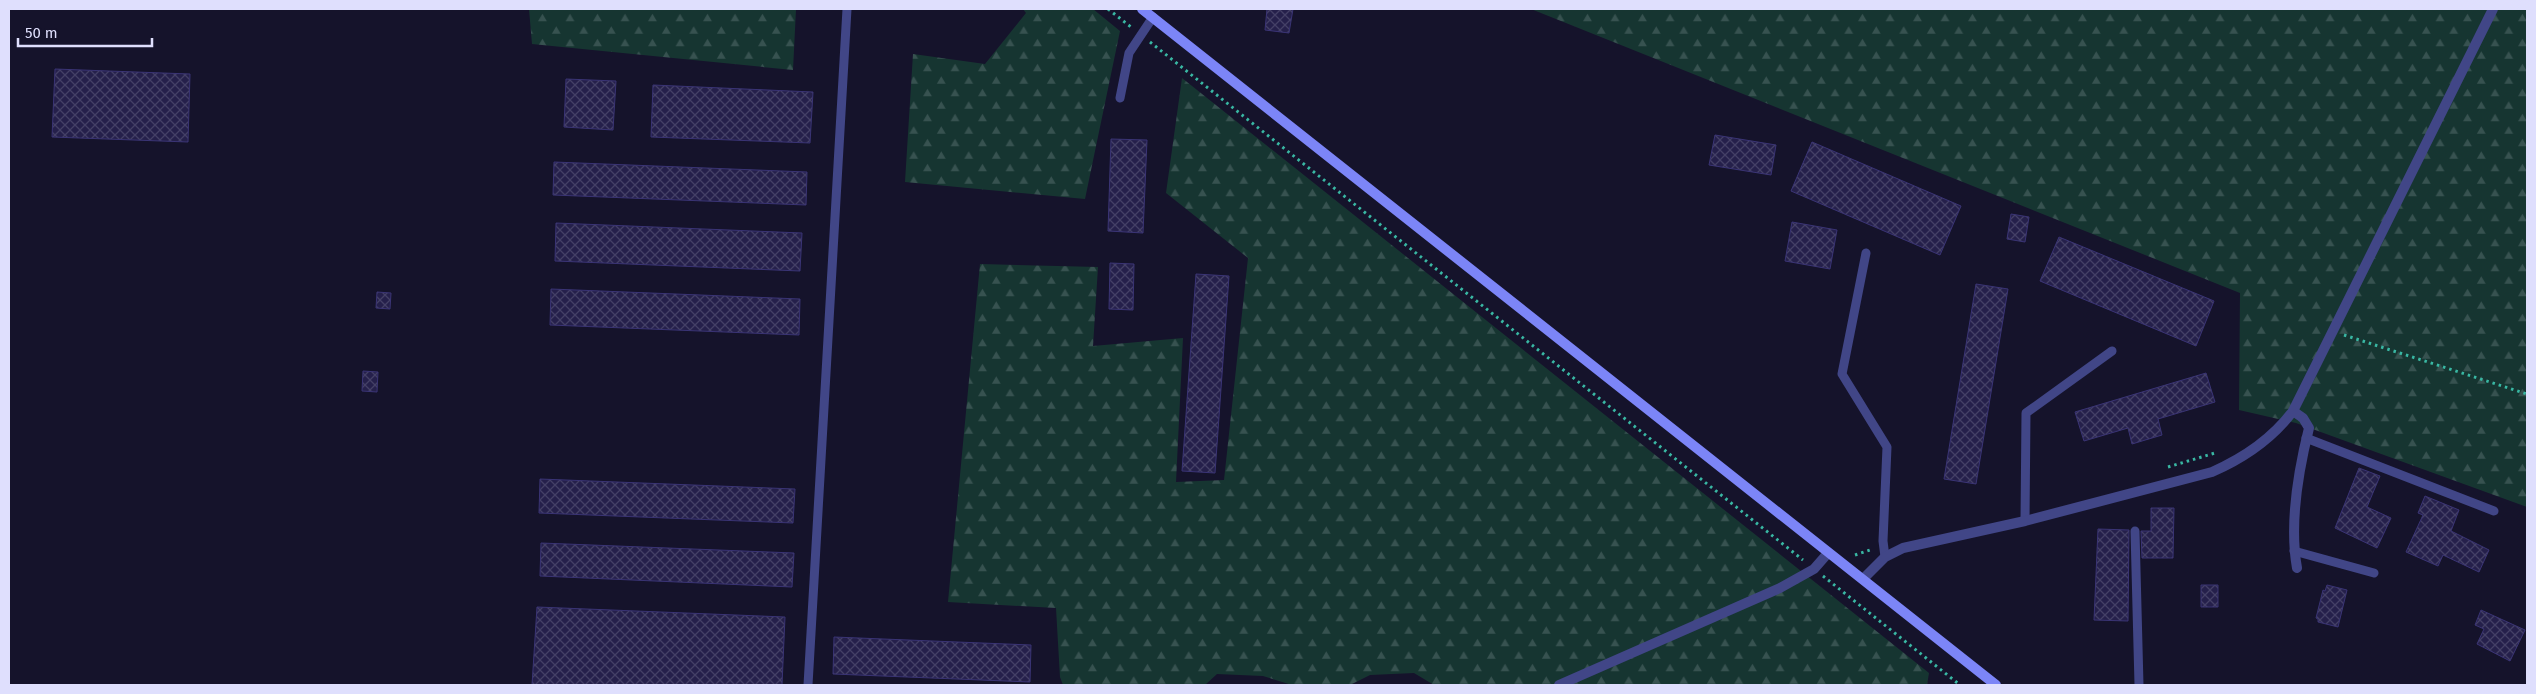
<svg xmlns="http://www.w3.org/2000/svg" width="2536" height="694" viewBox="0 0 2536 694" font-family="'Fira Sans',sans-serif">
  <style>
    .forest { fill: url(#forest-firs) }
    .building { fill: url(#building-cross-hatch); stroke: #3a3475 }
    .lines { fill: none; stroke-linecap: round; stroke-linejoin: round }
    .path { stroke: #39b7a3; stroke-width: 3; stroke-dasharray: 2.5 4; stroke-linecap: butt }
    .lane { stroke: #414687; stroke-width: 9 }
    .street { stroke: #414687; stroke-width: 10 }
    .secondary { stroke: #7c85f7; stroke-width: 10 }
  </style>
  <defs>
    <pattern id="forest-firs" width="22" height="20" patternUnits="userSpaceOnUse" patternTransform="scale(1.25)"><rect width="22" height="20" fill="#163531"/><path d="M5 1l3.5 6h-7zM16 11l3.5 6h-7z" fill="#375250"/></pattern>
    <pattern id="building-cross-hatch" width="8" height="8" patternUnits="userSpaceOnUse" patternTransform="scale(1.25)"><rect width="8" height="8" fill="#25204b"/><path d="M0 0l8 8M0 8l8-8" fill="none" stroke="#444066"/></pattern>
  </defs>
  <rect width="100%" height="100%" fill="#15132b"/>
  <path class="forest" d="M529,9H796L793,70L532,44Z
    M1023,9H1093L1120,31L1085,199L905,182L913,54L985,64L1026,13Z
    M1531,9H2527V507L2296,423L2239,410L2240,293Z
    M1182,78L1929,673L1927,685H1434L1414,673L1370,675L1350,685H1292L1263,676L1217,674L1205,685H1063L1060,677L1056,608L948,602L980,264L1098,267L1093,346L1183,338L1176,482L1224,480L1248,258L1166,193Z"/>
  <path class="building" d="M1267,9H1293L1289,33L1265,30Z
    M55,69L190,74L188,142L52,137Z
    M566,79L616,81L613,130L564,127Z
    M653,85L813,92L810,143L651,137Z
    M1715,135L1776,145L1771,175L1709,165Z
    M1111,139L1147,140L1143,233L1108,231Z
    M1812,142L1961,206L1940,255L1791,191Z
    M554,162L807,172L806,205L553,195Z
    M2011,214L2029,217L2025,242L2007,239Z
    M1792,222L1837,230L1830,269L1785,261Z
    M556,223L802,233L800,271L555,261Z
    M2059,237L2214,301L2196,346L2040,281Z
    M1110,263L1134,264L1133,310L1109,309Z
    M1196,274L1229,276L1215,473L1182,471Z
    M1976,284L2008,289L1976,484L1944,479Z
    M551,289L800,299L799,335L550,325Z
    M377,292L391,293L390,309L376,308Z
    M363,371L378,372L377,392L362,391Z
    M2206,373L2215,402L2158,419L2162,435L2132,444L2128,428L2084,441L2075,412Z
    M2359,468L2380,476L2367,507L2391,518L2377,548L2335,528Z
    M540,479L795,489L793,523L539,513Z
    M2425,496L2459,510L2451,531L2489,550L2479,572L2443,555L2438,566L2406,552L2423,515L2418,513Z
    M2151,508H2174L2173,558H2142L2141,531H2151Z
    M2098,529L2129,530L2128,621L2094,620Z
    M541,543L794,553L792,587L540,576Z
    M2201,585H2218V607H2201Z
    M2327,585L2347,590L2338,627L2318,622V619L2316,618L2323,590L2325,591Z
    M537,607L785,617L782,685H532Z
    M2481,610L2525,630L2510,661L2477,644L2484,629L2475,625Z
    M834,637L1031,645L1030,682L833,674Z"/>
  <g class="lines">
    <path class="path" d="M1108,9L1131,27
      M1150,42L1803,560
      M2344,335L2527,394
      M2168,467L2215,453
      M1855,555L1870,550
      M1823,576L1960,685"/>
    <path class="lane" d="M1120,98L1129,53L1153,17
      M1866,253L1842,374L1887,447L1883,541L1885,557
      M2306,438L2494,511
      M2025,521L2026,413L2112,351
      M2135,531L2139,685
      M2294,551L2374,573
      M808,685L847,9"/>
    <path class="street" d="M2293,411L2303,418L2309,428C2298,472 2289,523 2297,568
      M1863,579L1885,557L1903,548L2025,521L2212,472C2244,458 2272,439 2293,411L2493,9
      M1559,685L1780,588L1814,569L1828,553"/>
    <path class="secondary" d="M1142,9L1996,685"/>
  </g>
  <rect width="2536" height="694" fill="none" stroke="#dfdffd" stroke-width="20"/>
  <path d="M18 38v8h134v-8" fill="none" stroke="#dfdffd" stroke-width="2.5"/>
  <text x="25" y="38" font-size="15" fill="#dfdffd" stroke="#15132b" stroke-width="4" paint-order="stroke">50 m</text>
</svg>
